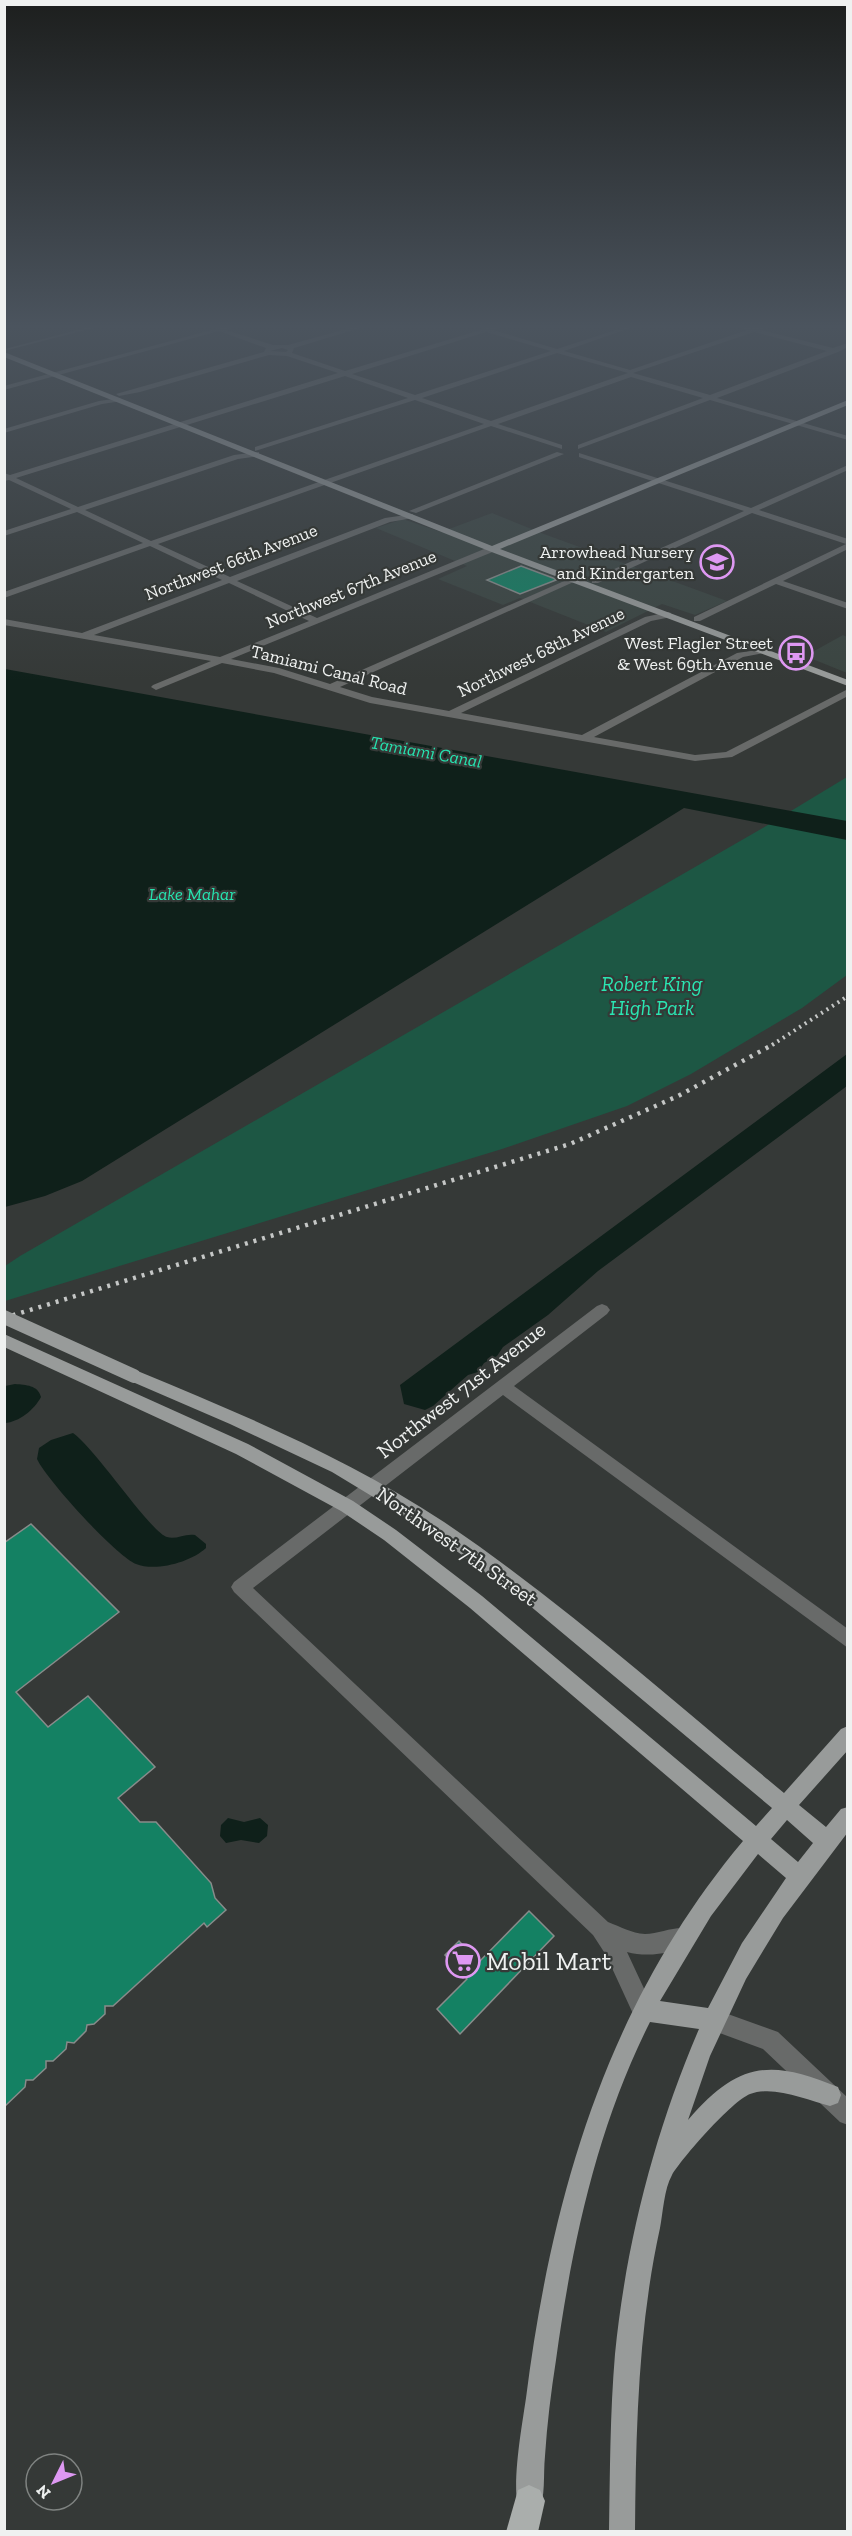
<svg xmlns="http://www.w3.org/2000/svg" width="852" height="2536" viewBox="0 0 852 2536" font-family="'Zilla Slab',serif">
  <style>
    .built { fill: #3b4541 }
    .green { fill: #1d5744 }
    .water { fill: #0f201a }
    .building { fill: #148163; stroke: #888c8b; stroke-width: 1.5 }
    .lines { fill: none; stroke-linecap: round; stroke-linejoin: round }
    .minor { fill: #686a69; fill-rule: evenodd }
    .major { fill: #989b9a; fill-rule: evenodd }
    .highway { fill: #aaaeac; fill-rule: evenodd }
    .rail-far1 { stroke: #c5c7c6; stroke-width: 4; stroke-dasharray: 2 4.5; stroke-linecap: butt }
    .rail { stroke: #c5c7c6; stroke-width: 4.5; stroke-dasharray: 3 6; stroke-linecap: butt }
    .major-bridge { stroke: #989b9a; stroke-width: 14 }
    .labels { text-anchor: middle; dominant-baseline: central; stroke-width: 4.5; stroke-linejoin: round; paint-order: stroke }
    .far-poi-label { font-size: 18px; fill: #eff1f0; stroke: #353937; text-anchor: end }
    .far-street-label { font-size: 18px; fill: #eff1f0; stroke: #353937 }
    .far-water-label { font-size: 18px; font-style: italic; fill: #26e4b0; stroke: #353937 }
    .park-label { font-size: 21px; font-style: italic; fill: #2ae6b2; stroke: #353937 }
    .street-label { font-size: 21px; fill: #eff1f0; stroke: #353937 }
    .near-poi-label { font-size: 26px; fill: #eff1f0; stroke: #353937; text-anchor: start }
  </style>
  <rect width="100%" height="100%" fill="#353937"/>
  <path class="built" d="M492,513L544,534L727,601L695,615L662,604L606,632L520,598L503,605L438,579L467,566L376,528L403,519L441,532Z
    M843,635L847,637V673L805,656Z"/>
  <path class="green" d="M847,777V975L802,1008L691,1074L627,1106L502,1149L5,1301V1266L20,1256L761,829Z"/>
  <path class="water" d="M5,669L847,821V840L684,808L82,1181L45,1196L5,1207Z
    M847,1054V1086L598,1271L548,1315L503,1347L497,1356L484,1363L478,1372L468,1375L433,1406L425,1410L404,1404L400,1385Z
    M15,1384C26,1385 38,1385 41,1397C34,1410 19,1422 5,1423V1386Z
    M73,1433C95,1448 151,1533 167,1537C176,1540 185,1533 195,1535L206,1544V1548C191,1562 156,1572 136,1564C116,1556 46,1479 37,1459L39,1448L51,1440Z
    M228,1818L244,1822L260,1818L268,1825L267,1836L259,1843L241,1840L226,1843L220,1836L221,1825Z"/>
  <path class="building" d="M521,566L553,578L556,580L520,594L487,580Z
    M31,1524L119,1612L16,1692L48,1727L88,1696L155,1767L118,1798L140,1822H156L211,1883L215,1898L226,1910L207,1927L204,1923L113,2006H105V2014L94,2024L87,2025L86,2031L74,2043L67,2042L66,2049L53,2061H46V2068L33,2080H26L25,2087L4,2107V1543Z
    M529,1911L554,1936L460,2034L437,2009L467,1979L445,1955L459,1941L479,1962Z"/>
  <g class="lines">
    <path class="minor" d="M96,325H105L4,351L5,349Z
      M230,325H239L226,330L273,345H288L361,325H370L294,348L292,353L345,371L497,325H505L493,330L557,349L631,325H639L564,351L630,370L747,330L733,325L754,328L771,325L761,330L833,348L848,343V347L838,352L717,398L848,436V440L710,400L578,449V445L703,398L631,377L498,424L562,445V449L491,426L158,544L230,577L385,518L413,514V518L390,522L237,581L317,618L489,547H495V551L231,659L279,668L330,684L571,578L578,580L340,687L372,697L449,711L645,617L668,612L671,613V617L651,621L461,713L582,735L737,653L764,649V653L743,657L594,737L695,755L726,752L848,689V696L732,757L695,761L370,703L274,673L222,663L156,690L151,687L153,685L211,661L4,625V619L82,633L222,580L150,546L4,598V592L143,543L77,512L4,536V531L71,509L9,480L4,481V473L10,475L338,373L287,356L269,355L140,392L119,396L116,394L264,352L266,348L219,331L4,390V386ZM486,332L551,351L415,395L352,374ZM754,332L827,351L710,395L633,373ZM282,348L288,350L286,352L270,351ZM557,353L628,373L491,421L422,398ZM345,376L408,398L255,447V451L415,400L484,424L151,541L85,510L238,459L259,456V452L234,455L78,507L16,478ZM229,583L309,621L220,657L94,635Z
      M120,398L122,401L102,404L4,433V429L99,401Z
      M557,452L564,454L416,513L409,511Z
      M579,453L751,508L848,465V470L759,510L848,539V549L783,581L848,603V609L776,584L700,621H694V617L846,544L752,513L598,583H592V579L744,511L579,457Z
      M602,1304L607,1306L610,1310L607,1314L514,1386L848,1629V1648L503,1395L253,1588L608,1922C621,1927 631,1933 645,1934C661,1934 678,1924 692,1930L696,1937L692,1944C672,1953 649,1958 627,1952L654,2010L651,2018L643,2021L635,2018L606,1955L593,1935L234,1592L231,1587L234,1582L597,1306Z
      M714,2009L778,2032L848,2098V2125L840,2122L763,2049L706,2028L703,2020L706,2012Z"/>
    <path class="major" d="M4,352L492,546L848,400V405L500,549L848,680V686L489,551L4,357Z
      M4,1334L248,1444L353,1501L396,1530L482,1596L756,1826L772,1808L529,1605L431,1532L332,1472L230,1424L128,1380L126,1376L128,1372H140C244,1415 349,1459 444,1522C564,1603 673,1701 784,1793L841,1729L848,1726V1750L799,1805L826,1827L841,1809L848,1807V1832L783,1918L746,1979L710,2056L688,2120C737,2063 769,2058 838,2087L841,2095L838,2103L830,2106C807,2100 774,2085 750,2094C732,2101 682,2158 672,2175C664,2189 663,2213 660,2228C638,2328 636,2429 635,2532H609C610,2472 610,2413 615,2354C626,2243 655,2131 699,2029L650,2022C597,2127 572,2244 556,2360C551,2392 547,2424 545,2456C543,2475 546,2497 538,2514L529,2518L520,2514C510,2490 522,2426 526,2398C552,2193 608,2002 743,1841L470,1608L384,1540L341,1511L236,1454L4,1347ZM787,1820L813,1843L798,1862L771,1839ZM758,1854L786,1878L742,1943L708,2008L660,2001L711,1916Z"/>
    <path class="highway" d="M529,2485L540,2490L545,2501L538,2532H506L518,2490Z"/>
    <path class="rail-far1" d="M772,1045L848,996"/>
    <path class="rail" d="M4,1318L570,1144L678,1096L774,1044"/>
    <path class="major-bridge" d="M4,1317L134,1376"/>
  </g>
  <linearGradient id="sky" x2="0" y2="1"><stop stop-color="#1d1f1e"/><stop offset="0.48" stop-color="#4b545e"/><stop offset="1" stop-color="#4b545e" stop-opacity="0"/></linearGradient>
  <rect width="852" height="680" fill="url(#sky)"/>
  <defs>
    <symbol id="school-ring" viewBox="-11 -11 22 22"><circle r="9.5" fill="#353937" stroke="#de98f2" stroke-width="1.5"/><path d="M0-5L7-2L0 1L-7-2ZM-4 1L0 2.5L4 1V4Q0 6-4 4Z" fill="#de98f2"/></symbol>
    <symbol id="bus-ring" viewBox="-11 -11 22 22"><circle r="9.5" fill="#353937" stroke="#de98f2" stroke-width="1.5"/><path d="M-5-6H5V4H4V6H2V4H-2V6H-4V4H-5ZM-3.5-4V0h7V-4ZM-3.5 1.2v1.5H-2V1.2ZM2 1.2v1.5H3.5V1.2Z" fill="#de98f2"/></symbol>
    <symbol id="supermarket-ring" viewBox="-11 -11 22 22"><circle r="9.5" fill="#353937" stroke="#de98f2" stroke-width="1.5"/><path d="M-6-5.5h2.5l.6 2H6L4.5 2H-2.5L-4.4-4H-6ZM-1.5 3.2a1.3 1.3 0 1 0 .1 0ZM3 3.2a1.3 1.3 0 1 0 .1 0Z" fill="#de98f2"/></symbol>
  </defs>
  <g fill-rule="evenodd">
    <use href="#school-ring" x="698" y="543" width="38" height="38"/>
    <use href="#bus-ring" x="777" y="634" width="38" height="38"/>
    <use href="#supermarket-ring" x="444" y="1942" width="38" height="38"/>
  </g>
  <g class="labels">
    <g class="far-poi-label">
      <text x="694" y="552">Arrowhead Nursery<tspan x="694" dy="21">and Kindergarten</tspan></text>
      <text x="773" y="643">West Flagler Street<tspan x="773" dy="21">&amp; West 69th Avenue</tspan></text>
    </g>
    <g class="far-street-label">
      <text transform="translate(231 562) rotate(-21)">Northwest 66th Avenue</text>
      <text transform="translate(351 589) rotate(-22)">Northwest 67th Avenue</text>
      <text transform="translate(541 652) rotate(-26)">Northwest 68th Avenue</text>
      <text transform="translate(329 670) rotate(14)">Tamiami Canal Road</text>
    </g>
    <g class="far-water-label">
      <text transform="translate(426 752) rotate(10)">Tamiami Canal</text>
      <text x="192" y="894">Lake Mahar</text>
    </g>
    <g class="park-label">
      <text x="652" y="983">Robert King<tspan x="652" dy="24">High Park</tspan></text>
    </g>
    <g class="street-label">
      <text transform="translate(461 1390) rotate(-38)">Northwest 71st Avenue</text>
      <text transform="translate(457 1546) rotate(35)">Northwest 7th Street</text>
    </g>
    <g class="near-poi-label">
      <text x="486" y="1961">Mobil Mart</text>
    </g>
  </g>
  <rect width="852" height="2536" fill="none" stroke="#eff1f0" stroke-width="12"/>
  <g transform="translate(54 2482) rotate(227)"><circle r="28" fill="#353937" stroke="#7f8381" stroke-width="1.5"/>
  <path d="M0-4.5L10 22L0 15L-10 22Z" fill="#de98f2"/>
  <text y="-9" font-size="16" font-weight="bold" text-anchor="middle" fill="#eff1f0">N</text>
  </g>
</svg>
